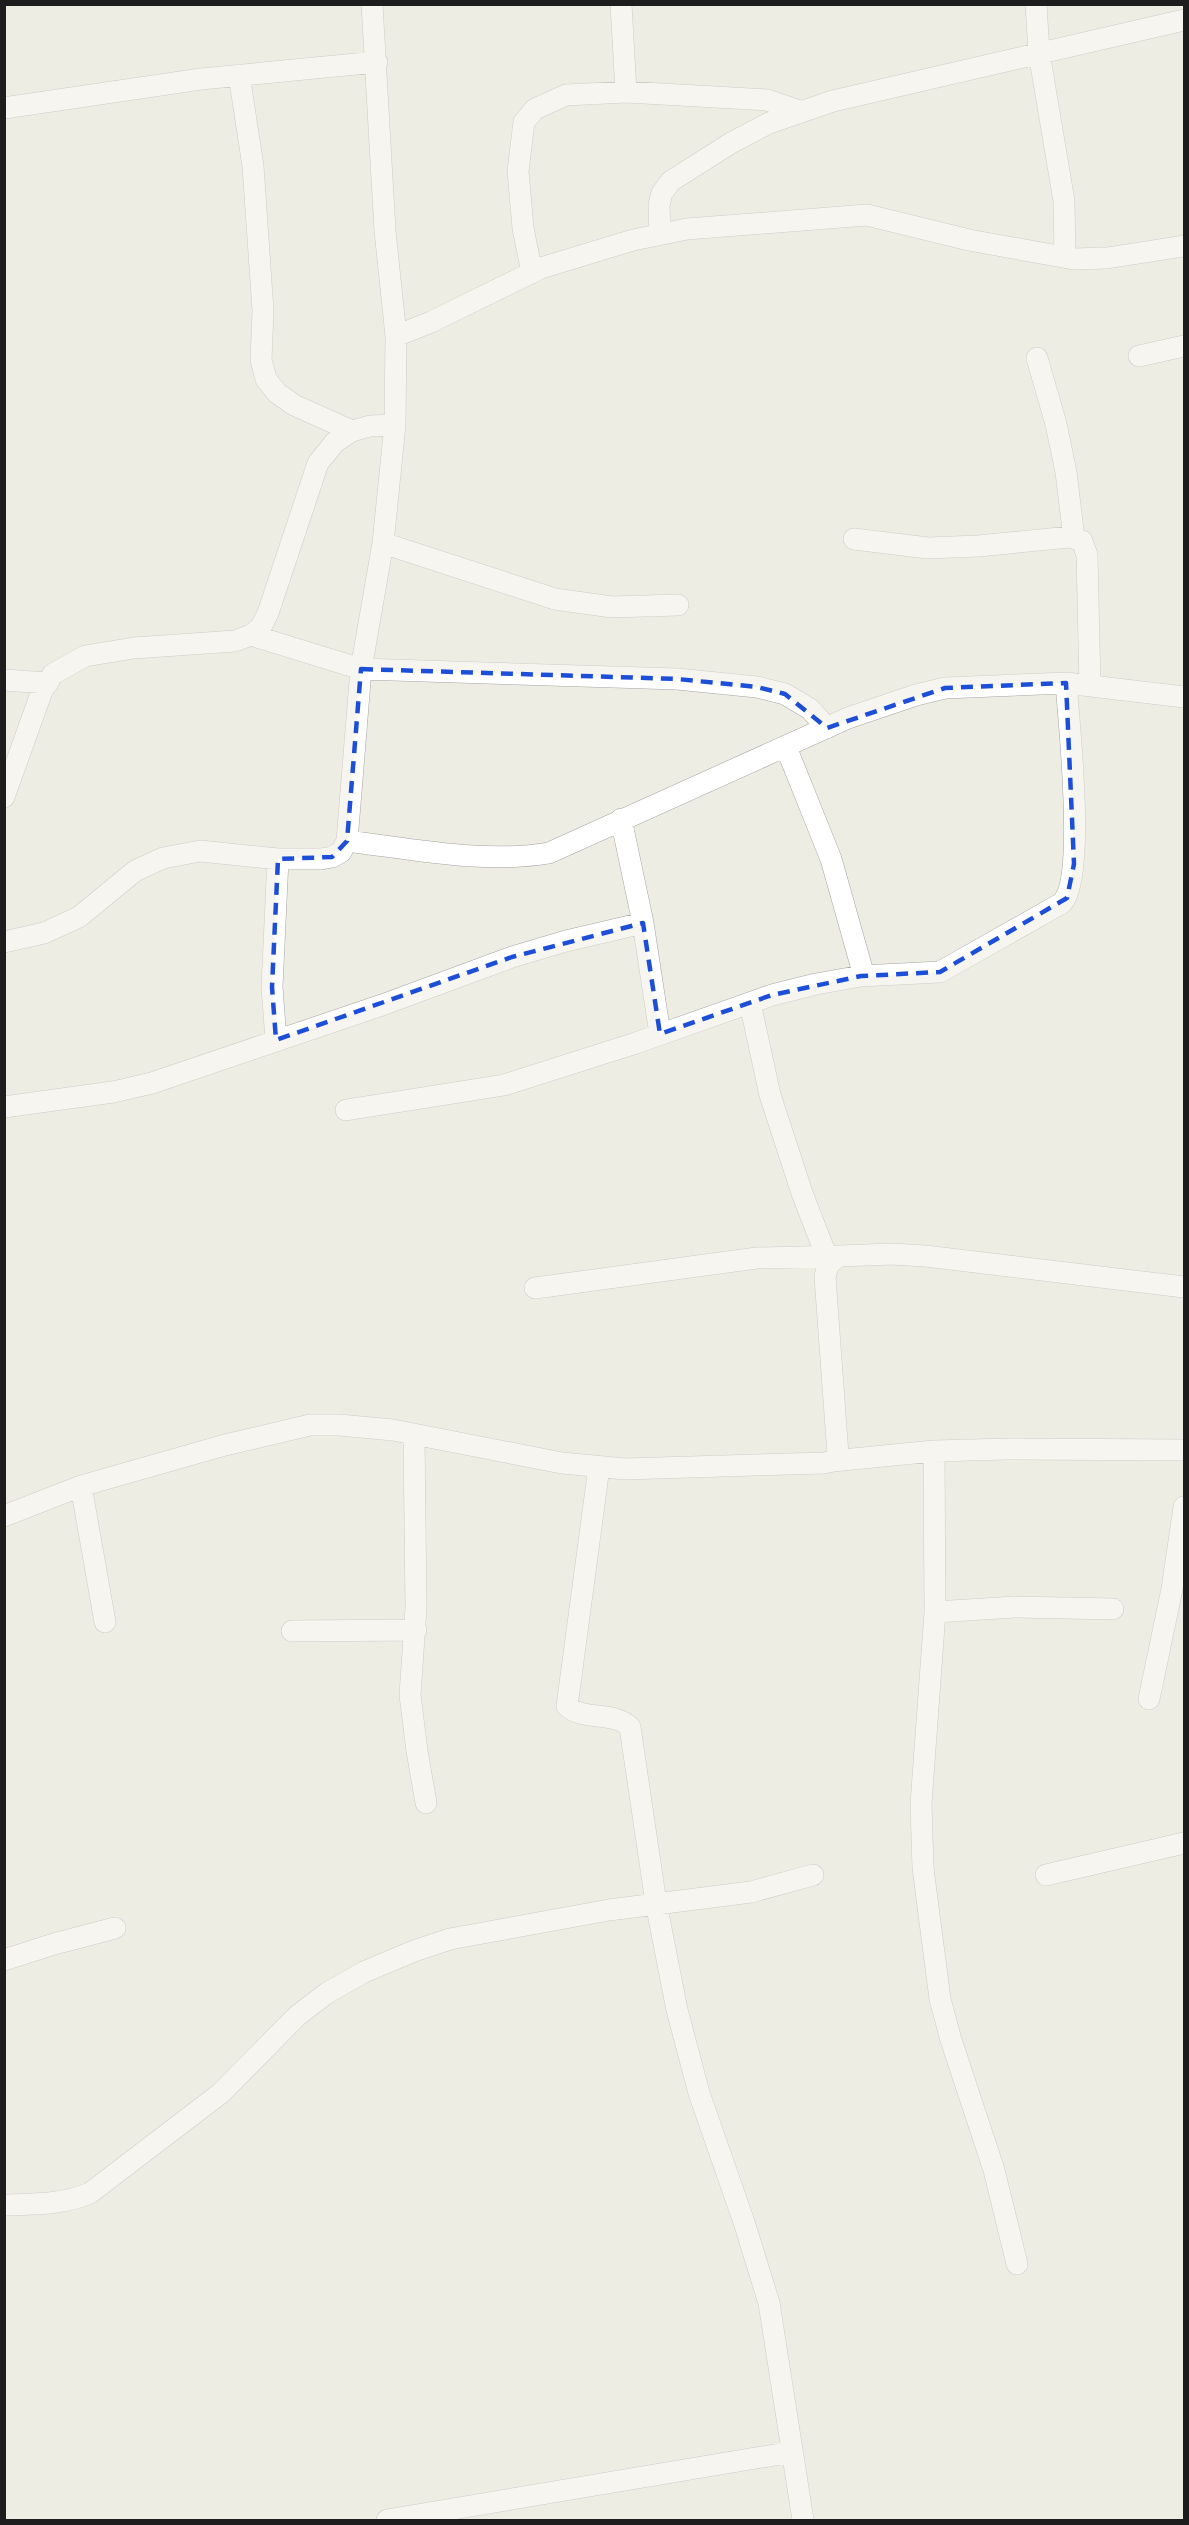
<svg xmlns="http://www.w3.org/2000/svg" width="1189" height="2525" viewBox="0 0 1189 2525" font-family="'Space Grotesk',sans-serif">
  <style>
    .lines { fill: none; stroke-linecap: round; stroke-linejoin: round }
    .minor-casing { stroke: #a4a4a4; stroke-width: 22 }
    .minor { stroke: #fff; stroke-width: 21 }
    .marked { fill: none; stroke: #1d4ed8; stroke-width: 4.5; stroke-dasharray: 12 8; stroke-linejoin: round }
  </style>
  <rect width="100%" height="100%" fill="#eeede4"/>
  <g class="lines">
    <defs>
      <path id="minor" d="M621,4L626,92
        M1036,4L1039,53L1064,201L1065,257
        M239,75L253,166L263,311L261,360L266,379L277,393L294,405L352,431
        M4,108L201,79L377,62
        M660,234L659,205L662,193L671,181L731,143L769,123L833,101L1184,20
        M532,273L523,228L518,171L524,122L535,109L566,95L626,92L767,100L799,111
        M396,336L431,322L541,268L633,240L687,229L867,215L969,240L1074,259L1107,258L1184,246
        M1139,356L1184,346
        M1037,358L1056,424L1066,472L1074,538
        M854,539L928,548L978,546L1070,537L1082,541L1087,555L1090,686
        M383,543L555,599L612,607L678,605
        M251,635L361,669L677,679L757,687L785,694L810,709L827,728
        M4,680L48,683
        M786,747L831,859L864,976
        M4,797L42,691L53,674L85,656L134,648L235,641L251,635L261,627L268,613L318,463L335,442L352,431L370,426L395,425
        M621,819L643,923L660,1034
        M347,841C413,849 483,864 549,853L848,718L916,695L945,688L1066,683L1184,697
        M4,942L44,933L79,917L135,871L163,858L200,851L278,859H321L332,857L341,852L347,841L361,669L383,543L395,425L396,336L385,231L372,4
        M750,1003L770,1095L802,1193L826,1255
        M276,1040L272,987L278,859
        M4,1107L113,1092L152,1083L382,1005L512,957L566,941L643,923
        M346,1110L504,1085L636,1043L772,995L816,984L861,976L940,972L1062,903C1086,878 1069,723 1066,683
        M535,1288L757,1258L840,1256
        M414,1435L416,1608L410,1695L417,1751L426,1803
        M934,1451L935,1612L921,1804L923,1868L940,1999L951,2040L994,2170L1017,2264
        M833,1461L934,1451L1008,1449L1184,1450
        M599,1467L567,1706C583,1721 614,1711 630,1727L656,1903L677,2010L699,2093L744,2222L769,2303L803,2520
        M81,1486L105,1622
        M4,1516L81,1486L225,1445L310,1425H339L393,1430L562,1463L625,1469L824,1463L833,1461L838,1455L825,1277C827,1266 830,1261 840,1256L892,1254L925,1256L1184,1287
        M935,1612L1015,1607L1113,1609
        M292,1631L416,1630
        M1149,1699L1172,1589L1184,1507
        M1046,1875L1184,1843
        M4,1960L54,1944L115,1928
        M4,2205C34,2204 62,2205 90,2193L221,2093L297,2016L327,1993L364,1972L414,1951L450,1939L609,1910L751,1892L813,1875
        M387,2520L792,2452"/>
    </defs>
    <use href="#minor" class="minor-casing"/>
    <use href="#minor" class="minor"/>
  </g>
  <path d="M0 0H1189V2525H0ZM361,669L677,679L757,687L785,694L827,728L945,688L1066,683L1074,864L1067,898L940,972L861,976L772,995L660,1034L643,923L512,957L276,1040L272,987L278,859L332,857L347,841Z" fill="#eeede4" fill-opacity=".55" fill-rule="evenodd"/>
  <path class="marked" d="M361,669L677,679L757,687L785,694L827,728L945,688L1066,683L1074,864L1067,898L940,972L861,976L772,995L660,1034L643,923L512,957L276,1040L272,987L278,859L332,857L347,841Z"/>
  <rect width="1189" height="2525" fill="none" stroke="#1d1d1d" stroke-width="12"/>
</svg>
